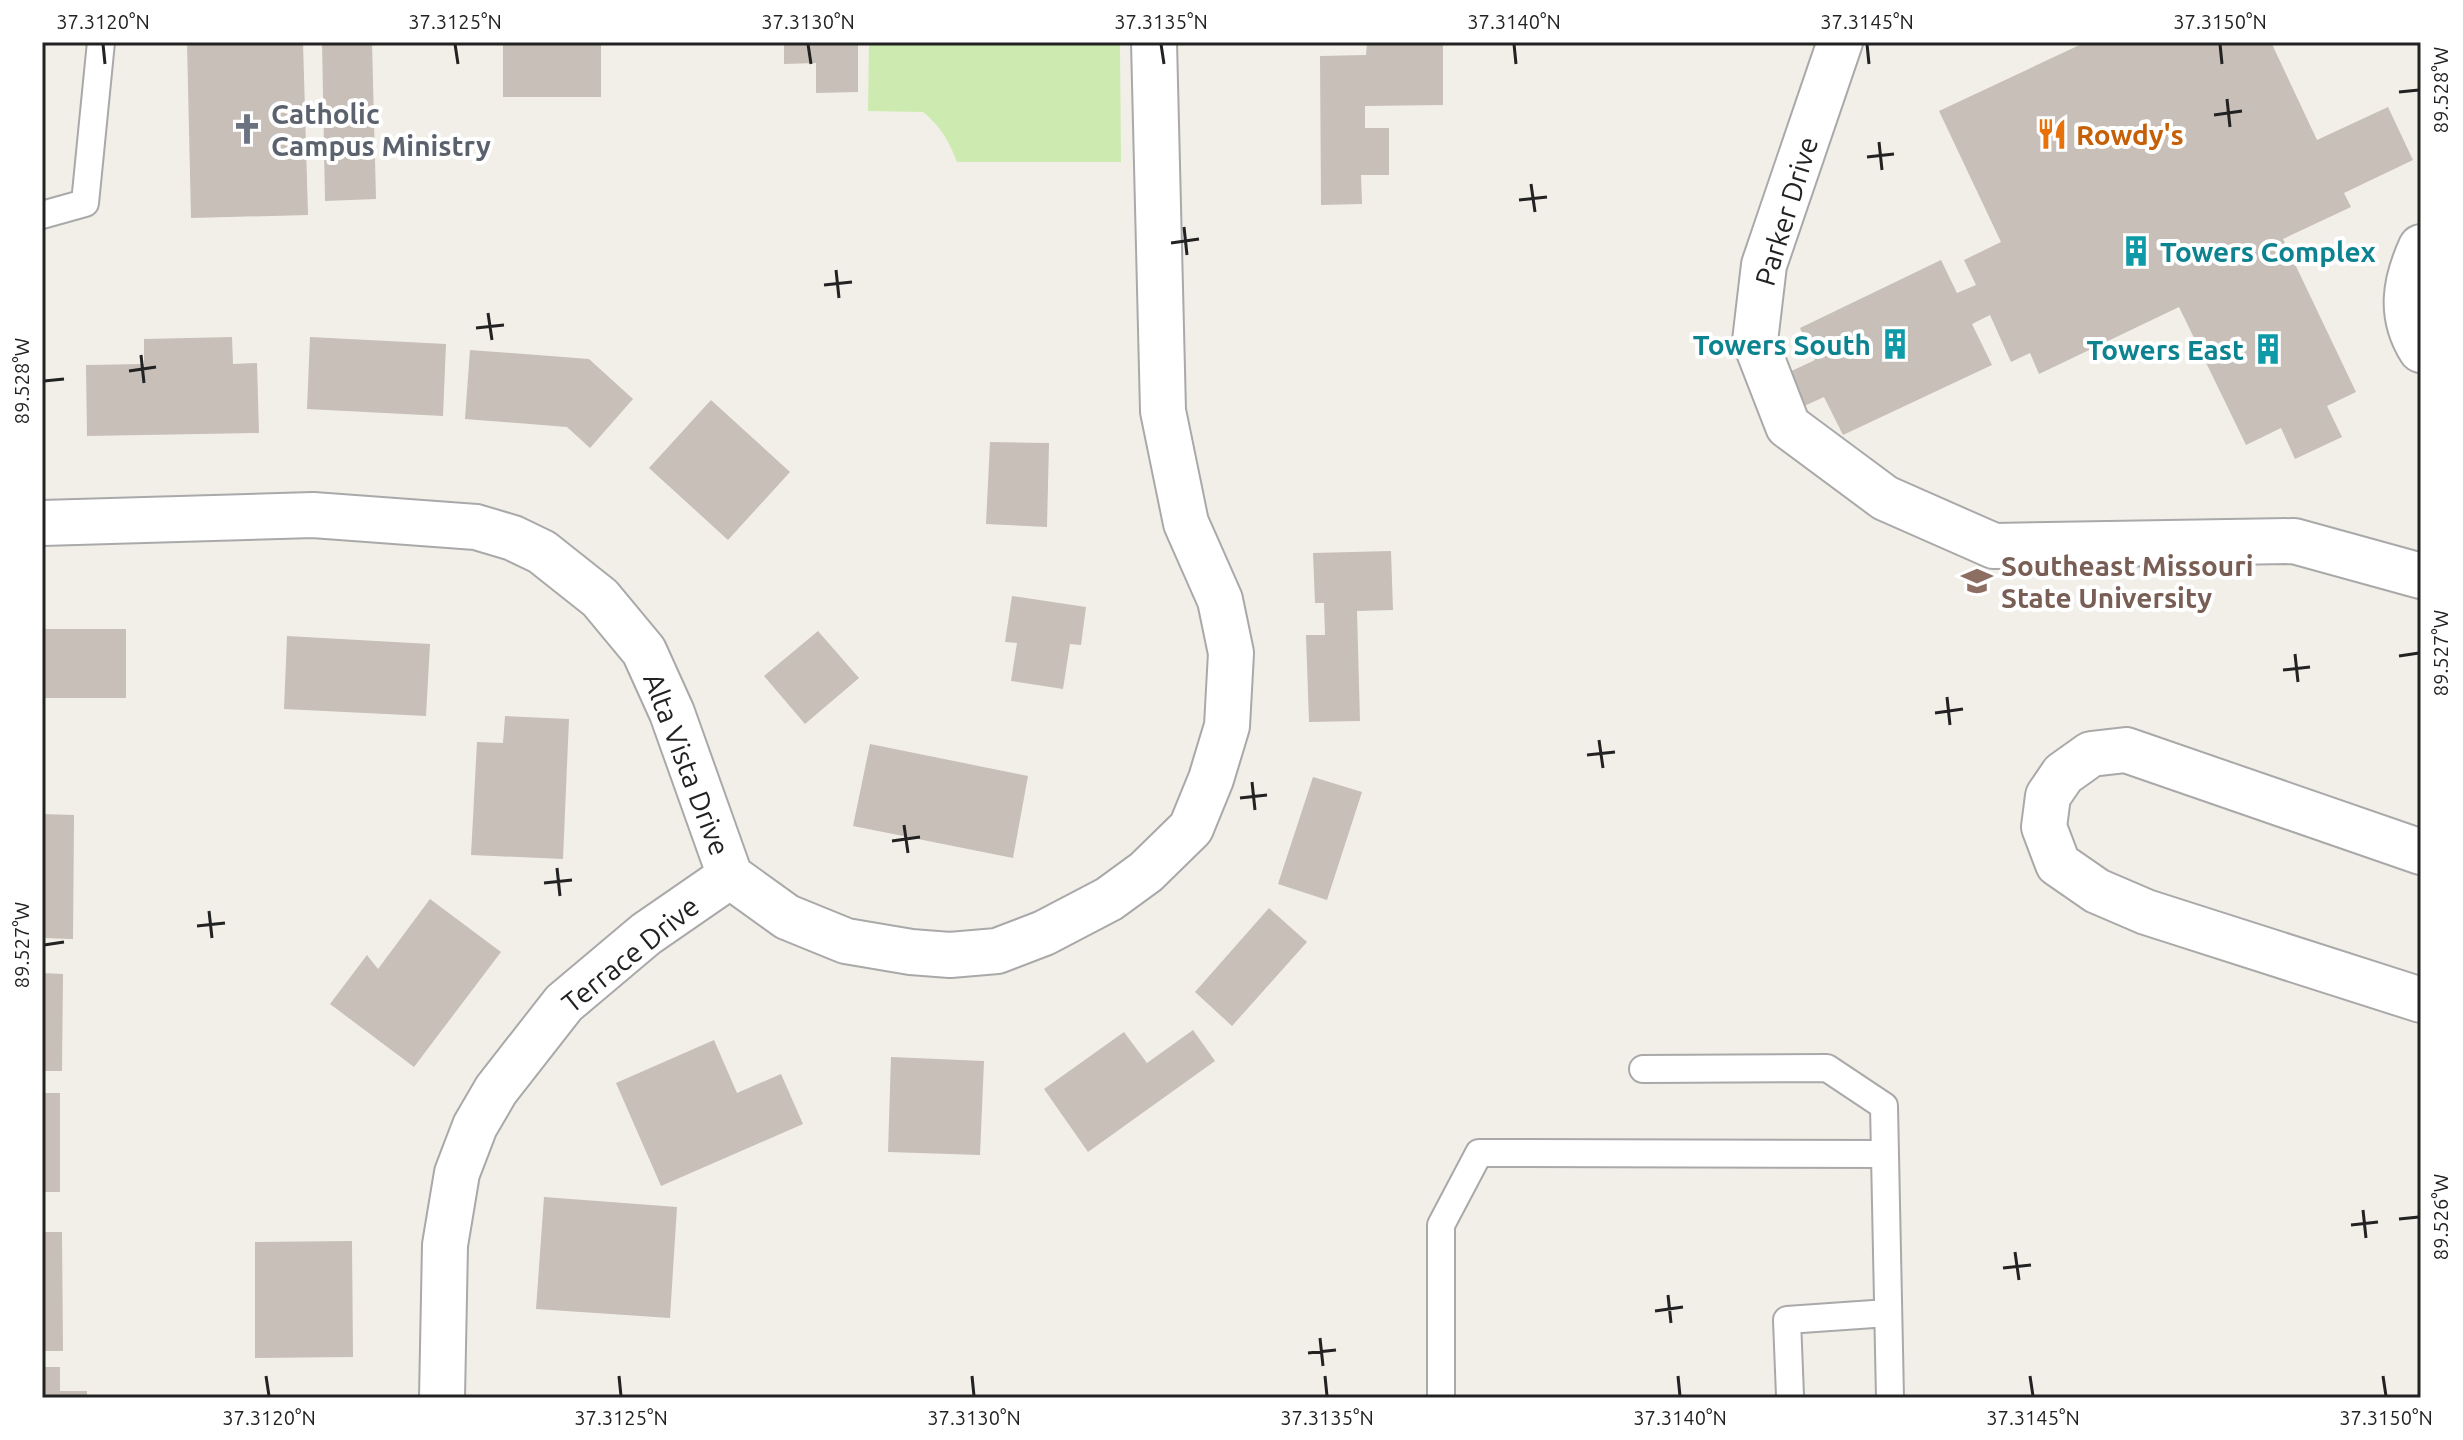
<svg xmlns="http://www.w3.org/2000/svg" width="2463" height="1440" viewBox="0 0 2463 1440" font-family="Ubuntu,sans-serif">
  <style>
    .grass { fill: #cdebb0 }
    .building { fill: #c7bfb8 }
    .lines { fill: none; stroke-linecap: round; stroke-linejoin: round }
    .service-casing { stroke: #a9a9a9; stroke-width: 30 }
    .minor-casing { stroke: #a9a9a9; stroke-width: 48 }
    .service { stroke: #fff; stroke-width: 26 }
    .minor { stroke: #fff; stroke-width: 44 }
    .ticks { fill: none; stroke: #222; stroke-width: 3 }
    .labels { text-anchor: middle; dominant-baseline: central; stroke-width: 8; stroke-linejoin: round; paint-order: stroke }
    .worship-label { font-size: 28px; font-weight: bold; fill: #5b616d; stroke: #fff; text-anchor: start }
    .food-label { font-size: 28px; font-weight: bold; fill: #c56008; stroke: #fff; text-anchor: start }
    .street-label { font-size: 28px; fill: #222; stroke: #fff }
    .culture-label { font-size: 28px; font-weight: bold; fill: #0d838f; stroke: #fff; text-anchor: end }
    .education-label { font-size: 28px; font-weight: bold; fill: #785e54; stroke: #fff; text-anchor: start }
    .neatline { fill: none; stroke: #222; stroke-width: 3 }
    .ticks-label { font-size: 20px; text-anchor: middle; fill: #222 }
  </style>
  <rect width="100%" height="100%" fill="#f2efe9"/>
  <path class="grass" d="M869,42H1120L1121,162H957C949,141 941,127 923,112L868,111Z"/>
  <path class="building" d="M187,42H303L308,215L191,218Z
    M322,42H372L376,199L325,201Z
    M503,42H601V97H503Z
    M784,42H858V92L816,93V63L784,64Z
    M1367,42H1443V105L1365,106V128H1389V175H1361L1362,204L1321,205L1320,56L1366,55Z
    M2086,42H2271L2317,140L2388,107L2413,160L2344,193L2351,207L2283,239L2356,392L2327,406L2342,437L2295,459L2281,428L2246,445L2179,307L2039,374L2030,353L2011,362L1990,315L1972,324L1992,365L1843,435L1824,397L1800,408L1785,374L1815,360L1800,328L1941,260L1957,293L1976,285L1964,260L2001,242L1939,111Z
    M232,337L233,364L257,363L259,433L87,436L86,365L144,364V339Z
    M310,337L446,344L443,416L307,409Z
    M470,350L589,359L633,399L590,448L567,427L465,419Z
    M711,400L790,472L728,540L649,468Z
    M990,442L1049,443L1047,527L986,524Z
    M1391,551L1393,610L1357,611L1360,721L1309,722L1306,635H1325L1324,603H1315L1313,553Z
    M1012,596L1086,607L1081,645L1070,644L1063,689L1011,681L1017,643L1005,642Z
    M42,629H126V698H42Z
    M818,631L859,678L805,724L764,676Z
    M287,636L430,644L426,716L284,709Z
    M505,716L569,719L563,859L471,855L477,742L503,743Z
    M870,744L1028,776L1013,858L853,826Z
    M1313,777L1362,792L1327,900L1278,884Z
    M42,814L74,815L73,939L42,938Z
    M430,899L501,952L414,1067L330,1004L367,955L378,969Z
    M1269,908L1307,942L1232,1026L1195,992Z
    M42,973L63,974L62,1071H42Z
    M1193,1030L1215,1061L1088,1152L1044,1089L1124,1032L1147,1063Z
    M714,1040L737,1093L781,1074L803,1124L661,1186L616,1083Z
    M891,1057L984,1061L980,1155L888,1152Z
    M42,1093H60V1192H42Z
    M544,1197L677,1207L670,1318L536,1309Z
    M42,1232H62L63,1351H42Z
    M352,1241L353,1357L255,1358V1242Z
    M42,1367H60V1391H87V1398H42Z"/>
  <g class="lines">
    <defs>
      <path id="service" d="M42,215L85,203L101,42
        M1643,1069L1827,1068L1884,1106L1890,1398
        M1790,1396L1787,1320L1888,1313
        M1441,1398V1225L1479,1153L1885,1154"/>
      <path id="minor" d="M1840,42L1764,265L1755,341L1788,426L1885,498L1994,546L2294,541L2421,576
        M2421,247C2405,282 2399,315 2421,350
        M42,523L313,515L476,527L513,538L542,552L600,598L644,651L672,713L730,876L787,917L846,941L911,952L950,955L997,951L1044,933L1109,899L1146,872L1191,828L1211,779L1227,726L1231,653L1220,600L1186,523L1163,411L1154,42
        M2421,852L2126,750L2091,754L2063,774L2048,796L2044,827L2058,864L2097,891L2146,912L2421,1000
        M442,1398L445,1245L457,1173L475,1126L496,1090L564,1003L646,934L730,876"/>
    </defs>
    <use href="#service" class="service-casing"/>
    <use href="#minor" class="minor-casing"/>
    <use href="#service" class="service"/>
    <use href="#minor" class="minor"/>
  </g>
  <path class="ticks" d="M103,44L105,64M455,44L458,64M808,44L811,64M1161,44L1164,64M1514,44L1516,64M1867,44L1869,64M2220,44L2222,64M2399,92L2419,90M2227,99L2230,127M2214,115L2242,111M1879,142L1882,170M1867,157L1894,154M1531,184L1535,212M1519,200L1547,197M1184,227L1187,255M1171,243L1199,239M836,270L839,298M824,285L852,282M488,313L492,340M476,328L504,325M141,355L144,383M129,371L156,367M44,381L64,379M2295,654L2298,682M2399,656L2419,653M2283,670L2310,667M1947,697L1950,725M1935,713L1963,709M1599,740L1603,768M1587,755L1615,752M1252,782L1255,810M1240,798L1267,795M904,825L908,853M892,841L920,837M557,868L560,896M544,883L572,880M209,911L212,938M197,926L225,923M44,945L64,942M2363,1210L2366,1238M2399,1219L2419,1217M2351,1225L2378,1222M2015,1252L2019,1280M2003,1268L2031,1265M1668,1295L1671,1323M1655,1311L1683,1307M1320,1338L1323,1366M1308,1353L1336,1350M266,1376L269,1396M619,1376L621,1396M972,1376L974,1396M1325,1376L1327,1396M1678,1376L1680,1396M2030,1376L2033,1396M2383,1376L2386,1396"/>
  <defs>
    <symbol id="church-bare" viewBox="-9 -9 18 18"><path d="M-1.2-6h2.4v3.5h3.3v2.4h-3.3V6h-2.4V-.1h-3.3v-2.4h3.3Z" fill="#6b7280" stroke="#fff" stroke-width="2.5" paint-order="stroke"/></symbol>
    <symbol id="restaurant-bare" viewBox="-9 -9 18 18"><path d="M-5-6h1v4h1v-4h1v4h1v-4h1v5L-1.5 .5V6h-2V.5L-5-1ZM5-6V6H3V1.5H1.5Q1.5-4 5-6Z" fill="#e8710a" stroke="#fff" stroke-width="2.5" paint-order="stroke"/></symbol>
    <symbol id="building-bare" viewBox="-9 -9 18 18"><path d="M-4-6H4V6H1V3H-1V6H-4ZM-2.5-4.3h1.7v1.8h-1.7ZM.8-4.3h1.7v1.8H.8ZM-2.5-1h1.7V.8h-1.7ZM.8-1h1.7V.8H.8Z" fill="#0f9aa8" stroke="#fff" stroke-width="2.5" paint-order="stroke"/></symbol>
    <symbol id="university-bare" viewBox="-9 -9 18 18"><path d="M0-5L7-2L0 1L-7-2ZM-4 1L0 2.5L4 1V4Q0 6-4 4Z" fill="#8d6e63" stroke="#fff" stroke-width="2.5" paint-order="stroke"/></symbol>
  </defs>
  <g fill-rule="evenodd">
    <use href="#church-bare" x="225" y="107" width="44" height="44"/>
    <use href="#restaurant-bare" x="2030" y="112" width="44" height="44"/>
    <use href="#building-bare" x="2114" y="229" width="44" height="44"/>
    <use href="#building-bare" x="1873" y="322" width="44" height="44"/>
    <use href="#building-bare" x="2246" y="327" width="44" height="44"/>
    <use href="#university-bare" x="1955" y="559" width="44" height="44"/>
  </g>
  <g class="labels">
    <g class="worship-label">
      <text x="271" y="113">Catholic<tspan x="271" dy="32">Campus Ministry</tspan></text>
    </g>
    <g class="food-label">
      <text x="2076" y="134">Rowdy's</text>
    </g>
    <g class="street-label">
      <text transform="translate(1786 211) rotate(-73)">Parker Drive</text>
      <text transform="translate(687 764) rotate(69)">Alta Vista Drive</text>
      <text transform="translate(630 954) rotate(-39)">Terrace Drive</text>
    </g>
    <g class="culture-label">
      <text x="2160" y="251" text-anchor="start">Towers Complex</text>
      <text x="1871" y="344">Towers South</text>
      <text x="2244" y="349">Towers East</text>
    </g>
    <g class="education-label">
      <text x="2001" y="565">Southeast Missouri<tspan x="2001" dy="32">State University</tspan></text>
    </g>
  </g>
  <rect width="2463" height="1440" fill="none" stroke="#ffffff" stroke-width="88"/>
  <rect x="44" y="44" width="2375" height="1352" class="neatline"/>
  <g class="ticks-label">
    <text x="103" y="29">37.3120°N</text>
    <text x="455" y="29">37.3125°N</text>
    <text x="808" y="29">37.3130°N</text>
    <text x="1161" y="29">37.3135°N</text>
    <text x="1514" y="29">37.3140°N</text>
    <text x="1867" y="29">37.3145°N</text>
    <text x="2220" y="29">37.3150°N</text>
    <text transform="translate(2441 90) rotate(-90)" y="7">89.528°W</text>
    <text transform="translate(22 381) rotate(-90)" y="7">89.528°W</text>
    <text transform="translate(2441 653) rotate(-90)" y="7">89.527°W</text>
    <text transform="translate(22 945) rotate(-90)" y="7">89.527°W</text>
    <text transform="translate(2441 1217) rotate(-90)" y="7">89.526°W</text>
    <text x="269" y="1425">37.3120°N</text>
    <text x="621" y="1425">37.3125°N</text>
    <text x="974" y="1425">37.3130°N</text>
    <text x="1327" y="1425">37.3135°N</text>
    <text x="1680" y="1425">37.3140°N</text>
    <text x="2033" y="1425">37.3145°N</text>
    <text x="2386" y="1425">37.3150°N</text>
  </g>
</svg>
